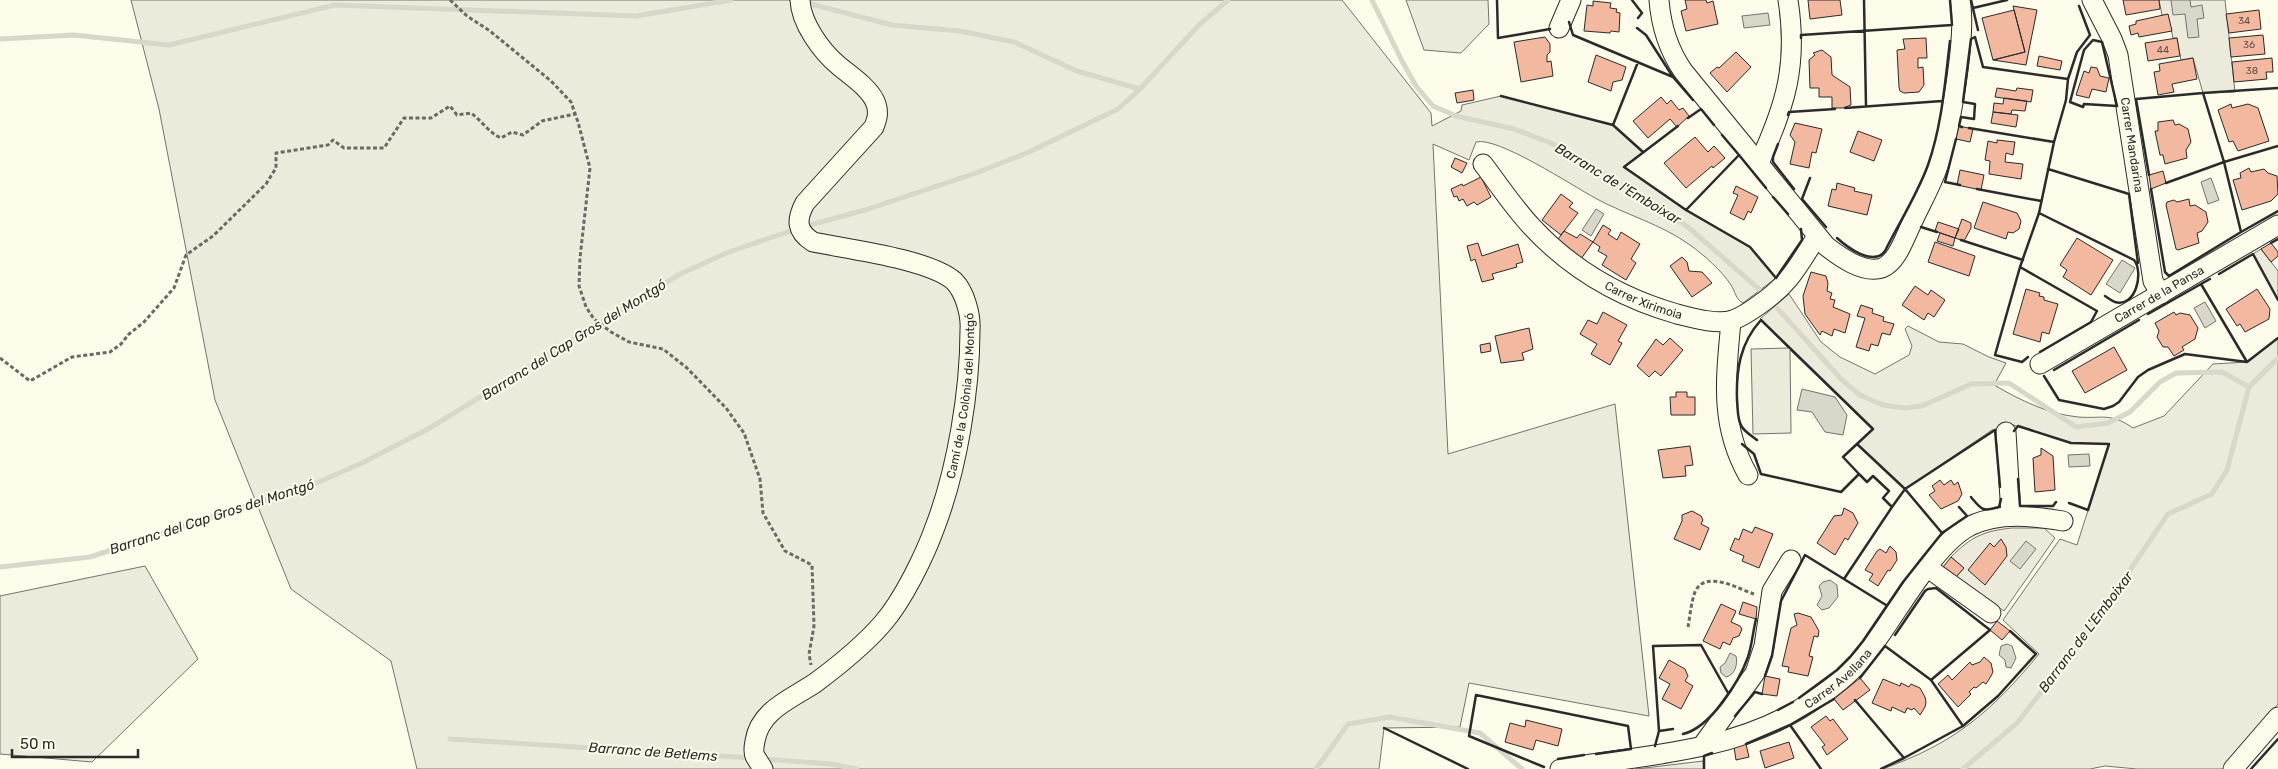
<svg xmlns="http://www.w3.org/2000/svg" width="2278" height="769" viewBox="0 0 2278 769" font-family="Rubik,sans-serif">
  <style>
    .green { fill: #ecebdb; stroke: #74746e }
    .water { fill: #d8d7c9; stroke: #74746e }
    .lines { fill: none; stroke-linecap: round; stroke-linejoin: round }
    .stream { stroke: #d8d7c9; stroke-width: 5 }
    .building { fill: #f2b8a0; stroke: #2b2b2b }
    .minor-casing { stroke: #2b2b2b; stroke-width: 21 }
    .path { stroke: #6a6964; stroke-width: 3; stroke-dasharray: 4 2.5; stroke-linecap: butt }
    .minor { stroke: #fdfbea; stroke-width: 19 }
    .wall { stroke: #2b2b2b; stroke-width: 2.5 }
    .labels { text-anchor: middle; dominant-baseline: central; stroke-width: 4; stroke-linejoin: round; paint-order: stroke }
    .number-label { font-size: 10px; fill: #5d4e48 }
    .street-label { font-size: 12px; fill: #2b2b2b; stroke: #fdfbea }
    .water-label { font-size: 14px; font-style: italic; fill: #2b2b2b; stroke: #fdfbea }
  </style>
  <rect width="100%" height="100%" fill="#fdfbea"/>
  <path class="green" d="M131,0H1342L1431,113L1432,126L1461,111L1462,105L1501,96L1613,125L1643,152L1624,167L1686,210L1750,247L1776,278L1743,303C1736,300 1735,291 1731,285C1722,271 1704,255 1690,245C1661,224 1626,215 1595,198C1573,186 1497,136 1476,142L1469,160L1433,144L1448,454L1615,404L1649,716L1469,683L1460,727L1384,728L1379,769H417L391,661L291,589L215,400L159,109Z
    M1406,0H1488L1489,24L1461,53L1424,50Z
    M2159,0H2225L2235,92L2203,93L2193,58L2181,60L2177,38H2173L2168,15H2162Z
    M2261,249L2278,271V300L2253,254Z
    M1789,294L1821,342L1840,357L1875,374L1909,355L1912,346L1905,329L1908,326L1939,342L1963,344L1989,357L2006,363L1994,385C2020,400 2048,414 2078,417C2103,419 2110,412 2133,428L2164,416L2213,364L2247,362L2278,338V704L2223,769H2137L2105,766L2090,769H1882C1954,744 1991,712 2039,654L2003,620L2060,539L2077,545L2109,444L2071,443L2013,425L1992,430L1905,489L1857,444L1872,429L1790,350L1791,433L1753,434L1751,349L1788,348L1760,319Z
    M2012,528H2044L2055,538L2004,611L1956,577L1964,568L1951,557C1971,537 1983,531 2012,528Z
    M145,566L198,659L92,762L0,754V596Z
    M1703,761L1704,769H1635H1636Z"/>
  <path class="water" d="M2171,0H2190L2191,7L2202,5L2204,18L2197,19L2199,37L2188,38L2185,14L2173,15Z
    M1768,13L1770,25L1744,28L1742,16Z
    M2211,178L2219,200L2208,204L2201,182Z
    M1596,209L1604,214L1591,236L1582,230Z
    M2122,260L2135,268L2120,293L2106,284Z
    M2205,302L2216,321L2205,328L2194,308Z
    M1802,389L1835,397L1847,415L1843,435L1825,432L1812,412L1797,410Z
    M2089,454L2090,466L2069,467L2068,455Z
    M2026,541L2036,549L2020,569L2010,561Z
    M1830,580L1837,585L1838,597L1829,608L1822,610L1817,605L1822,596L1819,586L1823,582Z
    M2007,644L2012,646L2016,658L2011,668L2006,667L2005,660L1999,655L2001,646Z
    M1730,653L1736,656C1738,664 1735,675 1726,677L1721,673L1720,667L1725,663Z"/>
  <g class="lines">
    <path class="stream" d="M805,0L811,4L892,25L960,31L1014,42L1077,71L1140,89L1199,25L1228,0
      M1372,0L1402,61L1416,86L1433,106L1456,116L1514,129L1551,143L1588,164L1688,227L1759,289
      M0,39L74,35L169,45L335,5L636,16L731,0
      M1777,308L1842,380L1860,395L1883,405L1905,408L1922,406L1971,384L2009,383L2076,427L2108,423L2130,412L2160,382L2176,373L2222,372L2249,387L2278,358
      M0,567L90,557L319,482L362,463L428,429L680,274L729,252L799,228L865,210L976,173L1029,152L1118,109L1140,89
      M450,739L751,758
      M762,759L831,764L857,769
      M1316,769L1348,724L1390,717L1480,733L1522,769
      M1963,769L2017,723L2113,600L2132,567L2168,514L2212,494L2227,470L2249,387"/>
  </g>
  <path class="building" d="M1685,0H1706L1707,3L1713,1L1718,24L1686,31L1681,11L1687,9Z
    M1808,0H1840L1842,15L1810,19Z
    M2123,0H2159L2160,9L2126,15Z
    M1593,1L1611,3L1610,8L1617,9L1616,12L1620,13L1619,32L1611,31L1610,33L1584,31L1587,5L1593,6Z
    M2013,6L2037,10L2026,65L1993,60L2025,52Z
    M2014,10L2025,52L1993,60L1982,18Z
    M2259,10L2261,29L2229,33L2226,14Z
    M2168,14L2172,31L2139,37L2138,33L2131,35L2129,26L2136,24V21Z
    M2263,35L2265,54L2231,57L2229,38Z
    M1545,37L1550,44V52L1547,55V62L1551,61L1553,76L1521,82L1514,42Z
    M1926,38L1927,58H1918V68L1923,67L1924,85L1919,92L1904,93L1900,91L1899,87L1897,50L1905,49L1903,39Z
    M2177,38L2180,56L2148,61L2145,43Z
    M1822,50L1831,57L1832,75L1850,87L1851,105L1843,108H1832V97H1819V88H1810L1809,60L1815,55L1813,53Z
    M1736,52L1751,67L1727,92L1710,73L1717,67L1719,68Z
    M1596,55L1626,67L1622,80L1613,82L1611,91L1588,82Z
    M2039,56L2062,61L2060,70L2037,66Z
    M2193,58L2197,79L2172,84L2174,92L2158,95L2154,72L2160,71L2159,64Z
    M2272,58L2273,72H2266L2267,79L2234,82L2232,62Z
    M2091,67L2097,68L2100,76L2109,78L2106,92L2092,89L2089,98L2076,95L2084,71L2089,73Z
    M1997,88L2016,91L2017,88L2033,90L2031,102L1995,97Z
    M1473,90L1474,100L1457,103L1455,93Z
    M1661,97L1667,104L1671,100L1679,110L1683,108L1689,116L1677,127L1670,119L1648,138L1633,121Z
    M2004,98L2027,101L2025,111L2012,110L2011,114L1993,112L1994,103L2003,104Z
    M2231,104L2232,108L2248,104L2258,108L2269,141L2238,151L2233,141L2229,142L2218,110Z
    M1993,112L2018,115L2016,127L1991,123Z
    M2173,120L2175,125L2179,124L2188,129L2191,142L2186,150L2187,158L2165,164L2163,155H2160L2155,131H2158V122Z
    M1795,123L1822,129L1816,153L1812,152L1809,168L1790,164L1795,142L1790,135Z
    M1959,126L1973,129L1970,142L1956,139Z
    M1858,131L1882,140L1874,161L1850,152Z
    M1695,137L1708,152L1714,146L1725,158L1713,168L1712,166L1686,188L1664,163Z
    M1997,140L2015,142L2013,155L2006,153L2005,162L2023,164L2021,179L1989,174L1990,161L1985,160L1988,141L1997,143Z
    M1455,158L1467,163L1462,173L1451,167Z
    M2249,168L2251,172L2264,169L2268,173L2277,176L2278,194L2271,201L2242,210L2233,180L2241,178L2240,173Z
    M1960,170L1984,175L1981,190L1957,185Z
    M2163,171L2166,183L2151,189L2149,175Z
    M1481,177L1491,197L1477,205L1474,202L1467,206L1463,199L1459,201L1457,196L1454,197L1451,189L1462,184L1463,186Z
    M1837,183L1855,188L1854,191L1872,195L1867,215L1828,206L1832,189L1836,190Z
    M1736,186L1758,197L1751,213L1748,211L1744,220L1730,213L1738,195L1733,193Z
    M1561,194L1573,203L1569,207L1578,213L1561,235L1542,220Z
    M2189,199L2190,206L2195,205L2206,212L2208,222L2202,231L2197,233L2199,243L2178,250L2176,249L2166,205L2167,202L2174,200L2177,202Z
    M1983,202L2017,213L2021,221L2019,229L2013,233L2008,232L2006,239L1974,228Z
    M1962,219L1971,223V228L1964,241L1955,238Z
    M1938,222L1959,229L1955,238L1935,231Z
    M1603,225L1611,230L1608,234L1617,240L1621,232L1640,244L1631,259L1636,263L1626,280L1602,265L1607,256L1598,251L1600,247L1593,242Z
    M1564,231L1577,238L1580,234L1593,242L1581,259L1556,242Z
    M1940,233L1955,238L1953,246L1937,241Z
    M2077,238L2113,260L2091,295L2063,277L2067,270L2060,265Z
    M1935,242L1975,256L1969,276L1928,262Z
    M1478,243L1482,256L1518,244L1523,262L1516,264L1517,267L1492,274L1494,279L1482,282L1475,259L1471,261L1467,246Z
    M2271,243L2278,252V256L2271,262L2261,249Z
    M1682,257L1687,262L1689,271L1702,272L1712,283L1692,297L1670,266Z
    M1811,272L1826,276L1828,283L1827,291L1832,293L1830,299L1835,300L1833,307L1850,314L1845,333L1834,329L1832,336L1822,331L1820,335L1805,314L1803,296Z
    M1915,286L1928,295L1931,290L1945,300L1934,317L1928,313L1924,320L1902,305Z
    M2026,289L2040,293L2039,296L2044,297V300L2058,304L2049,334L2042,332L2040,342L2013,334Z
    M2257,289L2270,309L2269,319L2245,332L2240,324L2237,326L2226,309Z
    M1861,305L1873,309L1872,313L1884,317L1883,321L1894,324L1890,335L1882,333L1878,346L1871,344L1869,351L1856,347L1865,318L1857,316Z
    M1603,312L1627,325L1618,341L1622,343L1610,365L1591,354L1597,344L1580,334L1588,320L1597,324Z
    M2174,312L2176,315L2180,313L2190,315L2198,328L2195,339L2182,347L2184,350L2174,356L2168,347H2163L2157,337L2159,331L2155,323Z
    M1529,328L1533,349L1522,353L1524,360L1501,363L1495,336Z
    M1670,338L1683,350L1661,376L1655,371L1649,377L1637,366L1656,339L1663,345Z
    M1490,343L1491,351L1481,353L1480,345Z
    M2114,347L2127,370L2085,393L2072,371Z
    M1676,392H1687V397H1695V415H1671L1670,397H1676Z
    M1690,446L1693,465L1685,466L1686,476L1663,478L1658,450Z
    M2041,448L2053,456L2055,490L2035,492L2033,458L2041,455Z
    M1940,480L1944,485L1951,480L1954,485L1958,482L1962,494L1958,501L1941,509L1929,495L1935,491L1932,486Z
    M1844,508L1853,513L1858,523L1848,540L1845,538L1835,555L1817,543L1834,516L1842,515Z
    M1692,511L1701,516L1703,520L1701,524L1709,528L1700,550L1674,539L1682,521V515Z
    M1755,527L1773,534L1759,568L1742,561L1744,556L1730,550L1735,538L1739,540L1743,529L1752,533Z
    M2001,539L2006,547L2007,556L1985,585L1968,570L1990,543L1994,547Z
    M1890,546L1896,552L1897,560L1890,571L1888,570L1878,586L1869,580L1873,574L1865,570L1877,551L1880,549L1886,553Z
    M1951,557L1964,568L1956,577L1943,567Z
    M1743,602L1757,607L1756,619L1739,614Z
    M1721,604L1736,611L1731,622L1740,626L1742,629L1739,636L1733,638L1730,645L1723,642L1720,649L1703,641Z
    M1798,613L1811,617L1819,631L1818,637L1814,636L1809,656L1813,657L1808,676L1788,672L1789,667L1782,666L1791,628L1797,625L1794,614Z
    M1997,621L2010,631L2002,640L1990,630Z
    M1984,657L1991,663L1993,672L1991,676L1986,684L1983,682L1976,688L1974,687L1969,692L1971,694L1958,707L1938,684L1948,675L1952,680L1970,662L1972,665L1980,662Z
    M1669,660L1685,669L1688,676L1685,681L1693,686L1681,709L1662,699L1670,684L1659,678Z
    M1765,676L1780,679L1777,696L1762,694Z
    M1860,678L1870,690L1843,710L1834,699Z
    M1883,679L1900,686L1901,683L1909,687L1911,684L1920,688L1925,697L1926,702L1925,707L1920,715L1914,708L1912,710L1907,708L1905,713L1892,707L1891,711L1872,703Z
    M1826,716L1830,721L1833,719L1848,739L1827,755L1822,747L1825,745L1811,727Z
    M1526,720L1562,729L1558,746L1536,740L1533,750L1505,742L1510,723L1525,727Z
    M1789,742L1794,758L1765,768L1760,751Z
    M1746,744L1749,757L1736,760L1734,747Z"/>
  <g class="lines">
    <defs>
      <g id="minor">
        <path d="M1659,0C1661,26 1668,49 1683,71L1826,246C1840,257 1863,274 1882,268C1897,262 1904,239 1911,225C1920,205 1931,186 1938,166C1950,131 1967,35 1960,0"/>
        <path id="s1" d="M2092,0L2112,39L2118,55L2153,281L2161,294"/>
        <path d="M1559,28L1571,0"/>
        <path d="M1759,163C1786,105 1798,64 1788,0"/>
        <path id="s2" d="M1483,164C1499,185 1514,208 1532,227C1571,269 1621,298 1677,314C1693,318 1717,325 1733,320C1741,317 1749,312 1756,307C1789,285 1797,268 1817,236"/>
        <path d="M1731,321C1726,377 1719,424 1748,475"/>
        <path id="s3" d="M2040,364L2278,225"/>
        <path d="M2006,432L2011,516"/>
        <path d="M1928,568L1991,613"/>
        <path d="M1702,746L1755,673L1764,646L1772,591L1791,560"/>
        <path id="s4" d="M763,769C761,765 757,760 755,756C753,752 754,746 755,741C760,710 791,699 815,683C838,666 864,645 883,623C903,600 925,555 935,527C957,470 970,391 970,330C971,315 965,292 954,281C929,259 847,249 813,242C796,231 796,220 805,203L874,127C877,119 879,113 876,104C871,89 851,76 839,66C821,51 801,23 800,0"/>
        <path id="s5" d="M1560,769C1641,755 1727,753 1800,709C1823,695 1847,678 1864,657C1893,622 1931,546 1970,526C2000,512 2032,516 2063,521"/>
        <path d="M2233,769L2278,717"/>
      </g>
    </defs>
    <use href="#minor" class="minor-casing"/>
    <path class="path" d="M450,0L467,16L490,31L551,81L571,102L578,122L590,168L580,258L579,286L586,307L594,319L611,332L629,342L663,349L687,368L726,408L744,433L760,479L763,513L785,551L812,565L814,626L809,654L811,665
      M0,358L30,381L72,357L110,352L121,344L129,334L144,322L174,288L186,255L213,236L266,184L276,168V153L328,145L333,140L344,148H384L404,118H431L450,106L457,115L471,113C482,121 489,133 501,138L512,132L523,135L542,121L575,114
      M1688,627C1690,616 1691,603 1695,592C1705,569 1739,589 1754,594"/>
    <use href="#minor" class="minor"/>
    <path class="wall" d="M1497,0L1498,38L1550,29
      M1632,0L1642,13L1638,18
      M1864,0L1866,106
      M1971,0L1978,30
      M1973,8L2007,0
      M1569,22L1573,35L1673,77L1693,100
      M1637,28L1646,35L1673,77
      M1801,38V35L1952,25L1950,0
      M2093,40L2102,42L2117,106L2084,104L2083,107L2070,102L2084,50Z
      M1638,62L1613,125L1643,152
      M2203,93L2278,88
      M1501,96L1613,125
      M1845,108L1942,101
      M1788,115L1789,112L1835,109
      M1688,118L1701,109L1714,125
      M1678,126L1624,167L1686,210
      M1962,127L1959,126L1961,117L1974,119L1975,104L1963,102L1971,39L1975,37L1983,67L2068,79
      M1969,128L2054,142
      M1722,135L1739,155
      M1956,139L1945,182L1960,185
      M1778,144L1773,157V162L1794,189
      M2048,169L2129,194L2138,263
      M2149,175L2136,99L2203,93L2224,162L2166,183
      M1810,178L1802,199L1826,227
      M1766,188L1739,155L1686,210L1750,247L1776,278L1802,240L1801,229
      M1977,189L2041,201
      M2151,189L2165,272L2169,276L2241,232L2224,162L2278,146
      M1773,197L1788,214
      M2039,213L2134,260C2144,272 2136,308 2115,302C2112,301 2108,298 2105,296
      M1921,227L1937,232
      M2241,232L2278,211
      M1837,238C1847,247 1873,267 1885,251C1899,223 1917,195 1928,165C1942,125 1945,82 1950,41
      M1961,240L2023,260
      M2271,243L2278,239
      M2020,267L2039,213L2054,142L2066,100L2068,79L2077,52L2090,35L2079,6
      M2219,274L2253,254L2278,300
      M2210,279L2201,284L2247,362
      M2148,314L2201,284
      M2028,357L2022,362L1995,355L2020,267L2097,311L2091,322L2040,352
      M2054,370L2139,320
      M2044,376L2059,400L2104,409L2113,406L2119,402L2138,377L2148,370L2185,354L2247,362L2278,338
      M2014,431L2018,426L2071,443L2109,444L2088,510L2069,503
      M1742,444L1754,454L1761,474L1841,492L1859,474L1843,457L1873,429L1761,320C1740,343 1736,370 1737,400C1738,409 1737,420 1742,427C1745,432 1752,436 1757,440
      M1857,444L1905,489L1892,507
      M2018,479L2020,506H2053L2056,502
      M1971,497C1982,510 1982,512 1999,507L2001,499
      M1959,507L1967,516L1942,533L1905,489L1995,430L2000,487
      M1844,579L1892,507L1883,498L1889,491L1873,476L1867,482L1859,474
      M1895,635L1925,591L1928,589L1936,588L1990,630L1931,680
      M1765,676L1772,656L1781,601L1805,555L1886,605
      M1860,678L1885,646L1931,680L1963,726L1998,696L2036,654L2010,631
      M1799,698L1837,670L1850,657L1863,641L1903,582L1942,533
      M1855,700L1904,758L1963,726
      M1778,710L1793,702
      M1735,716L1755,692L1762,694
      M1384,728L1468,769
      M1659,731L1673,729
      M1683,734C1710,728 1739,682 1748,657C1752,645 1753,631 1756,619
      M1746,744L1790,725
      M1655,746L1659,731L1653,646L1701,645L1728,693
      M1558,759L1584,755
      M1544,767L1469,736L1476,695L1628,726L1631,749L1596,754
      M1704,769V756L1712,753
      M1821,769L1790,725L1834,699
      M1881,769L1904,758
      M2251,769L2278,739"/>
  </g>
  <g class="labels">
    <g class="number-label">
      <text x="2244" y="21">34</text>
      <text x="2249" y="45">36</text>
      <text x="2163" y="50">44</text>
      <text x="2252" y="71">38</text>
    </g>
    <g class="street-label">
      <text stroke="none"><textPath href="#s1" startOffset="152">Carrer Mandarina</textPath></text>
      <text stroke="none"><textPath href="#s3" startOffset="138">Carrer de la Pansa</textPath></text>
      <text stroke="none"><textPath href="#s2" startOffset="215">Carrer Xirimoia</textPath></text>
      <text stroke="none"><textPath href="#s4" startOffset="452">Camí de la Colònia del Montgó</textPath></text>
      <text stroke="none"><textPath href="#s5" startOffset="298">Carrer Avellana</textPath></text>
    </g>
    <g class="water-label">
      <text transform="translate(1618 184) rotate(31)">Barranc de l'Emboixar</text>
      <text transform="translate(574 340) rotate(-32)">Barranc del Cap Gros del Montgó</text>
      <text transform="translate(212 517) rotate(-18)">Barranc del Cap Gros del Montgó</text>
      <text transform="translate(2086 632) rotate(-53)">Barranc de L'Emboixar</text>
      <text transform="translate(653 752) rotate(4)">Barranc de Betlems</text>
    </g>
  </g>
  <path d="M12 749v8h126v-8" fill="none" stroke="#2b2b2b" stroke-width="2.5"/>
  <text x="20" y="749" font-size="15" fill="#2b2b2b" stroke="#fdfbea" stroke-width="4" paint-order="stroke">50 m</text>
</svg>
